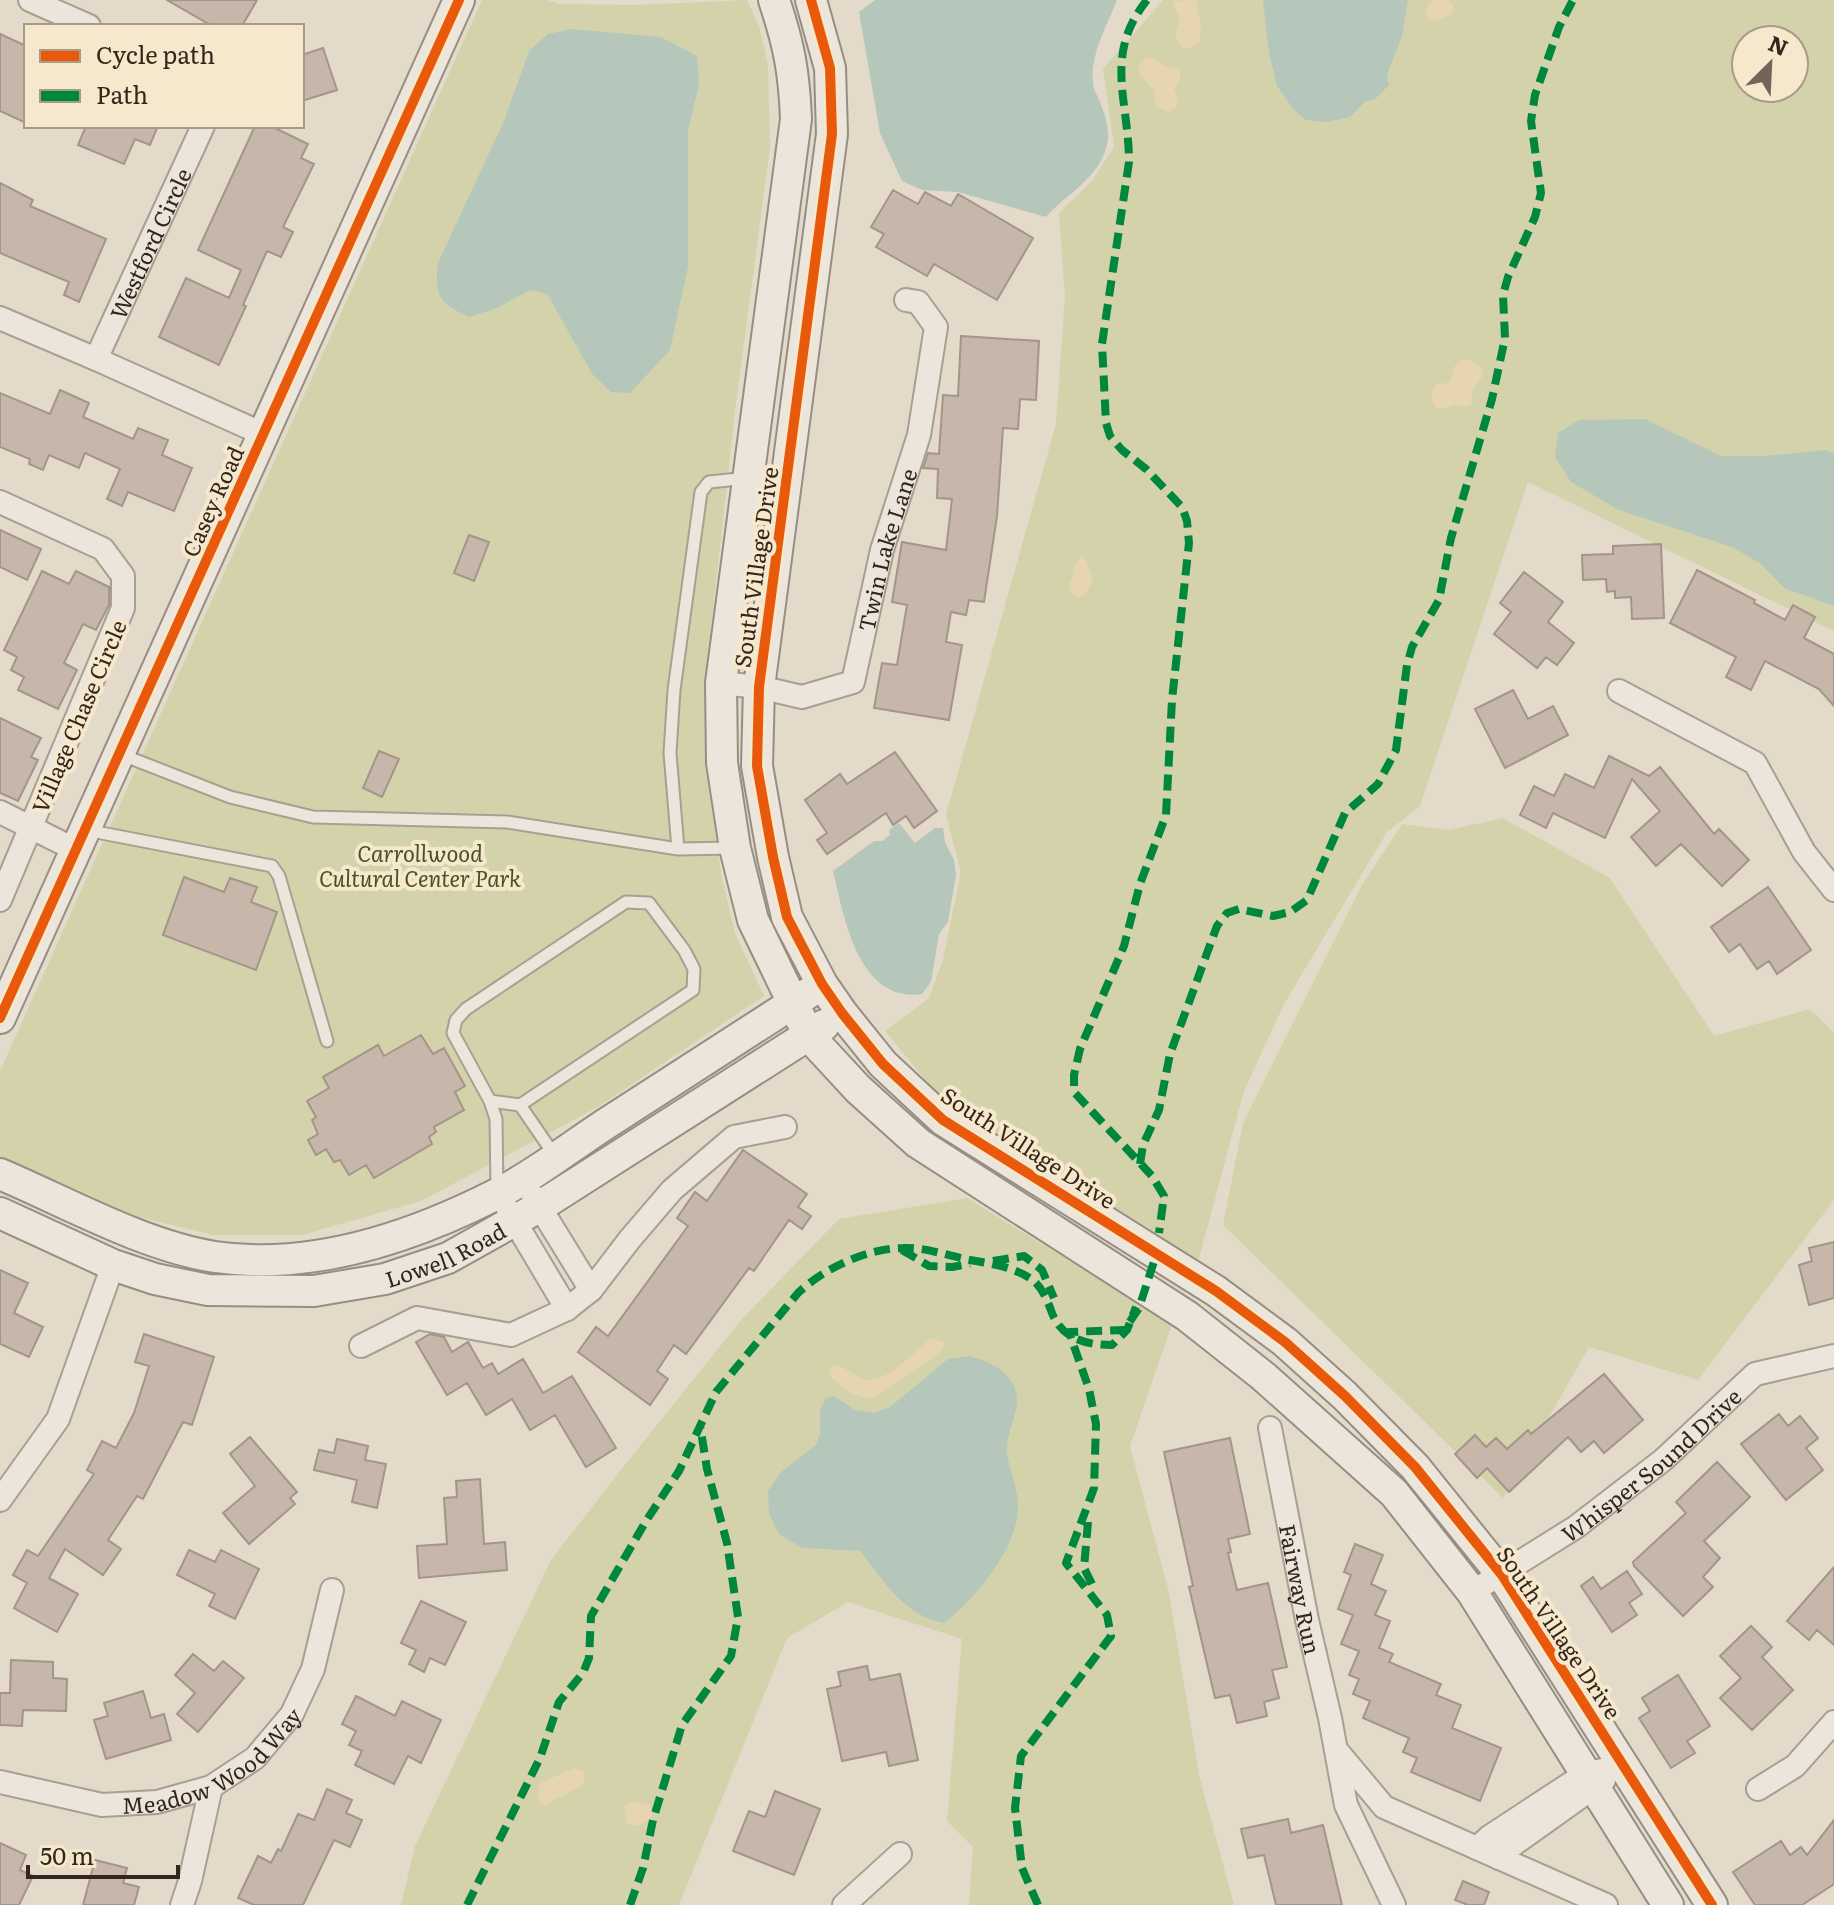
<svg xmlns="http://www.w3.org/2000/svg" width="1834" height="1905" viewBox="0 0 1834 1905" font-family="Literata,serif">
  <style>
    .green { fill: #d4d2ab; fill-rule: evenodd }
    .sand { fill: #e7d5af }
    .water { fill: #b5c7bb }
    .building { fill: #c7b7aa; stroke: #a39589; stroke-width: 2 }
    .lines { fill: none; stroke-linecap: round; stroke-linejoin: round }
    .lane-casing { stroke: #a89f93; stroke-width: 15 }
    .street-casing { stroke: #a89f93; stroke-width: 26 }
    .secondary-casing { stroke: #978e83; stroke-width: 34 }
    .lane { stroke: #ebe5db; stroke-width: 11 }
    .street { stroke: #ebe5db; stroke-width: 22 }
    .secondary { stroke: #ebe5db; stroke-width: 30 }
    .quiet { stroke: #00873e; stroke-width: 8; stroke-dasharray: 16 8; stroke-linecap: butt }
    .cycleway-casing { stroke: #f5e8cd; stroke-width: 15 }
    .cycleway { stroke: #e8590c; stroke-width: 10 }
    .labels { text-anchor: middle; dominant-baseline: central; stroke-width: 8; stroke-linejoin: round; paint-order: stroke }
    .street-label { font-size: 22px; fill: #35261b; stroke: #f5e8cd }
    .park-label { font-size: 22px; font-style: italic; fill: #495222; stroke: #f5e8cd }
  </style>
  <rect width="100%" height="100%" fill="#e3dac9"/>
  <path class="green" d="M482,0H547L560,4L636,5L747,0L759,26L768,64L770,148L736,403L707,664L705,765L721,873L735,933L764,996L596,1108L421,1201L302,1235H213L118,1212L9,1165L0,1157V1071Z
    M1163,0H1834V631L1528,482L1420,806L1387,832L1284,1004L1244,1091L1198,1262L974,1125L941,1099L885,1031L929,998L943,960L961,872L946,815L1056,424L1065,297L1059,213L1092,181L1114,147L1103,69ZM1746,40H1794V88H1746Z
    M1503,818L1610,878L1714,1036L1810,1009L1834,1033V1200L1698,1380L1589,1347L1503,1498L1223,1225L1243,1123L1362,885L1402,824L1449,830Z
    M967,1198L1172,1324L1130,1446L1169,1593L1199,1775L1234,1905H969L973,1847L947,1821L962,1639L848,1602L787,1638L679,1905H401L415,1846L551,1560L624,1466L742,1319L839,1219Z"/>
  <path class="sand" d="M1196,0L1201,25L1199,43L1188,49L1181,47L1175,36L1180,20L1172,1Z
    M1437,0H1448L1453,5L1452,14L1434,22L1426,15L1429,2Z
    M1147,58H1152L1165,66L1181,69L1180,79L1174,89L1178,101L1176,107L1169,112L1157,107L1153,89L1139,73V65Z
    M1469,359L1481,368L1483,375L1472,392V403L1467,407L1455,404L1440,409L1434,406L1431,393L1436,385L1450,382L1454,367L1461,360Z
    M1081,556L1086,560L1093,581L1085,594L1078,598L1072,595L1069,585C1075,576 1072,564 1081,556Z
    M932,1338L946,1343L938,1354L872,1399L853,1394L828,1375L830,1369L836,1365C847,1368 854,1376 864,1379C885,1386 915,1350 932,1338Z
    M574,1768L585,1773L583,1785L545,1805C537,1799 537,1792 541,1783Z
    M631,1802L649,1804L653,1813L650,1820L635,1826L627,1823L624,1806Z"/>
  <path class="water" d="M875,0H1117C1107,26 1090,54 1093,83C1093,89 1097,95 1099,100C1107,118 1112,136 1104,154C1094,181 1064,196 1046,217L958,192L922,190L902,181L880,133L859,12Z
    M1263,0H1408L1402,37L1387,74L1389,85L1375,99L1366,101L1350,117L1327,122L1306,120L1294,110L1277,86L1269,53Z
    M572,29L661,37L697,56L699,85L688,131V267L670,350L630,393L611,392L593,375L547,294L530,290L497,308L469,317C439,303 434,296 438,263L504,121L529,51L548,34Z
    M1645,419L1721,456H1766L1826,450L1834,453V606L1784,588L1761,564L1732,547L1619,510L1571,482L1555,457L1558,433L1579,420Z
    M899,823L915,843L935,828H943L945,842L954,860L956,875L948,922L939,934L931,982L922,994C858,1003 844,917 833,871L874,841H882L890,835L889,830Z
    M969,1356C992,1362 1019,1375 1017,1404C1015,1420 1006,1435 1007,1452C1009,1471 1018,1487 1018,1506C1019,1546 975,1600 944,1623C904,1616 884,1581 860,1551L802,1548L779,1534L769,1513L768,1491L781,1472L816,1445L820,1433V1410L826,1398L834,1396L855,1410L875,1413L890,1407L948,1359Z"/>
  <path class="building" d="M167,0H257L242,26H212Z
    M0,34L26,46V123L0,111Z
    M323,48L337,90L302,101V55Z
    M86,126H158L150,145L135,139L124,164L78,145Z
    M255,126H271L308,144L301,158L314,164L283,227L293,232L281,257L267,251L243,305L246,306L219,365L159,337L186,278L229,298L241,270L198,250Z
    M0,183L33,200L30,206L106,239L79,302L64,295L69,282L0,253Z
    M893,190L918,204L925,192L951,206L958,194L1033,238L997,300L934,264L927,276L876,247L884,234L871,227Z
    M961,336L1039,341L1036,400L1020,399L1018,429L1003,428L997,516L984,602L969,600L966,615L951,612L946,642L962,645L949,720L874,708L882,663L897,665L907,605L892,602L902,542L946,550L952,499L937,498L938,469L923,468L928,453L939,454L943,395L958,396Z
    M60,390L89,403L83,417L133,439L138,428L168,440L162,455L192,468L174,511L128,492L122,506L107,499L120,469L85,453L79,468L49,455L43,470L29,464L30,459L0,447V393L50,414Z
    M0,530L41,549L27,580L0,567Z
    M469,535L489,542L474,581L454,573Z
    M1661,544L1664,618L1632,619L1631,597L1615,598V591L1607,592L1606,579L1583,580L1582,555L1613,554V546Z
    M1697,570L1755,600L1754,603L1785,620L1793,605L1815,617L1804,638L1834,654V706L1819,689L1765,661L1751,690L1726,677L1736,657L1670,623Z
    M42,571L69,584L76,571L109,587V605L96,630L83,624L64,663L77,670L58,709L18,690L24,677L11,670L17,657L4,650Z
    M1524,572L1563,602L1548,622L1574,643L1557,665L1546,657L1537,668L1494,634L1511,612L1500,603Z
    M1513,690L1528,719L1553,706L1568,735L1505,768L1475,709Z
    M0,718L41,738L31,757L38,760L18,801L0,793Z
    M379,751L399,759L382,797L363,788Z
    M895,752L937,811L914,828L906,816L893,825L886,813L827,854L817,840L827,833L805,800L840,774L847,784Z
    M1609,756L1649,776L1660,767L1714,834L1719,829L1749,860L1722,886L1681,844L1656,866L1631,837L1660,811L1632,779L1605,838L1553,813L1546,828L1520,815L1534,786L1554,796L1565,774L1594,788Z
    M184,877L224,892L230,878L257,887L251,902L277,912L256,970L163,935Z
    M1768,887L1811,950L1777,974L1769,961L1757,969L1740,944L1729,952L1711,927Z
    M421,1035L433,1054L444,1048L465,1086L455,1092L464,1110L434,1127L436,1132L429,1137L432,1144L374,1178L366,1165L349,1175L340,1160L334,1162L326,1149L316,1155L308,1140L318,1134L312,1120L316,1117L307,1101L329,1088L323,1077L378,1045L384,1056Z
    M743,1150L807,1194L798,1207L811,1216L802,1229L789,1220L754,1271L749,1268L686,1354L674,1345L657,1371L668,1379L650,1405L578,1352L596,1327L608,1336L688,1226L677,1218L695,1192L707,1201Z
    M1834,1242V1298L1809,1305L1799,1265L1812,1261L1809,1248Z
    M0,1270L28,1283L14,1313L43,1327L29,1357L0,1344Z
    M144,1334L214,1357L192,1425L183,1422L143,1499L137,1496L108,1540L121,1549L103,1575L65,1549L49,1578L78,1594L57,1632L14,1608L27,1583L13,1575L27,1550L38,1556L94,1474L87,1470L102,1441L116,1448L134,1413L149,1366L135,1362Z
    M430,1334L444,1337L452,1352L468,1342L483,1368L492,1363L498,1374L523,1359L543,1393L572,1376L616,1448L586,1467L555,1415L530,1430L512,1399L486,1415L467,1383L447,1395L416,1342Z
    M1604,1374L1643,1420L1604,1453L1594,1441L1581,1452L1568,1437L1509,1492L1487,1468L1477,1478L1455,1454L1475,1435L1486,1447L1496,1438L1507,1449L1528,1430L1531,1434Z
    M1779,1414L1788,1426L1800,1416L1818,1438L1806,1448L1823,1470L1786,1500L1741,1444Z
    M250,1437L297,1492L290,1498L295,1504L249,1544L223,1513L255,1486L230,1454Z
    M1230,1438L1250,1534L1228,1539L1231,1552L1228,1553L1237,1590L1268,1583L1287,1667L1272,1670L1279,1698L1264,1702L1267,1716L1237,1723L1230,1695L1215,1698L1189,1587L1193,1586L1164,1452Z
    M337,1439L368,1446L365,1460L386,1464L377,1508L352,1502L357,1480L314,1470L319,1450L334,1453Z
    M1717,1462L1750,1497L1704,1541L1720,1558L1703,1577L1713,1587L1683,1616L1634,1566L1633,1562L1686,1513L1676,1502Z
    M480,1479L484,1544L505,1542L507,1570L419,1578L417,1546L447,1544L444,1498L457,1497L456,1481Z
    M1355,1544L1383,1555L1371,1584L1386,1591L1375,1615L1390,1621L1379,1648L1393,1654L1389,1662L1441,1684L1436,1695L1461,1705L1452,1728L1501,1748L1480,1801L1411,1772L1417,1758L1403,1752L1409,1738L1363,1718L1370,1701L1353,1694L1359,1679L1349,1675L1359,1651L1341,1644L1353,1615L1338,1609L1351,1575L1344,1572Z
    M189,1550L215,1562L221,1550L259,1569L235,1619L209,1606L215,1594L177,1575Z
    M1834,1567V1645L1817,1630L1809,1640L1787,1621Z
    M1627,1571L1642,1594L1629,1603L1637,1615L1612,1632L1581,1586L1593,1577L1601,1589Z
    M421,1601L466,1622L445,1665L430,1658L424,1672L409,1664L416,1650L401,1643Z
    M1751,1626L1772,1647L1762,1657L1793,1690L1752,1730L1720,1698L1741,1678L1720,1656Z
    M193,1654L214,1671L223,1661L244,1678L198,1732L177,1714L195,1693L175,1675Z
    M11,1660L53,1662V1678L67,1679L66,1711L23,1710L22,1726L0,1725V1693H10Z
    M867,1666L870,1680L900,1674L918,1760L889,1766L886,1752L842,1761L827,1689L841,1686L838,1672Z
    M1678,1675L1710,1726L1687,1741L1695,1753L1671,1768L1639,1718L1650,1711L1642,1698Z
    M143,1691L151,1718L164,1714L171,1740L106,1759L94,1720L108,1716L104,1703Z
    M356,1696L395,1716L402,1701L441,1720L421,1763L408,1756L394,1784L355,1765L362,1751L349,1745L356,1731L342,1724Z
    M327,1789L352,1800L346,1813L362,1820L350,1847L334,1840L303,1905H254L238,1898L258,1856L271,1863L278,1849L281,1851L298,1814L314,1820Z
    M775,1791L820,1809L794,1875L733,1851L749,1811L765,1817Z
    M1288,1819L1291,1833L1323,1825L1342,1905H1276L1264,1855L1248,1858L1241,1829Z
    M1834,1820V1884L1802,1905H1755L1733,1872L1781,1841L1790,1855L1801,1847L1807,1855Z
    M0,1843L26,1855L20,1870L33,1876L19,1905H0Z
    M95,1860L127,1868L123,1883L139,1887L134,1905H83Z
    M1463,1881L1489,1892L1484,1905H1468L1455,1900Z"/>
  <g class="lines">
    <defs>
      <path id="lane" d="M120,754L230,797L313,817L507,822L678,849L734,848
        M86,830L272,866L279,876L327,1041
        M678,849L670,753L674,690L701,492L709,482L748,478
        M490,1101L520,1105L693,990L694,969L684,950L649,903L626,902L466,1009L456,1020L453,1033L490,1101L496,1119L497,1191
        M520,1105L555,1156"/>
      <g id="street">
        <path d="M30,0L89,26"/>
        <path id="s1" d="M0,318L96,359L203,126"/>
        <path d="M96,359L263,434"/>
        <path d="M0,502L103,549L123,576V608L0,900"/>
        <path id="s2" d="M721,683L759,687L802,697L853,682L882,550L919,435L936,327L918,302L906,300"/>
        <path d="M1619,691L1755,763L1804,852L1834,890"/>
        <path d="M0,812L76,850"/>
        <path d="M533,1196L591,1290"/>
        <path d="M508,1210L567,1309"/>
        <path d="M361,1346L417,1318L511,1335L567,1309L591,1290L630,1239L672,1190L734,1137L785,1127"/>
        <path id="s3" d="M1270,1428L1307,1620L1330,1718L1346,1805L1394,1905"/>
        <path d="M0,1500L58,1419L113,1265"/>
        <path id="s4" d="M1472,1592L1576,1527L1663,1460L1755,1374L1834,1356"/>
        <path d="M1338,1752L1384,1807L1606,1905"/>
        <path id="s5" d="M0,1782L102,1805L157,1802L211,1787L255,1758L292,1714L313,1669L332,1590"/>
        <path d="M1758,1789L1795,1766L1834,1722"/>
        <path d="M1477,1848L1489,1837L1585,1774L1624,1765"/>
        <path d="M1499,1858L1510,1847L1604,1780"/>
        <path d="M182,1905L190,1881L211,1787"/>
        <path d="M844,1905L900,1854"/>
      </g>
      <g id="secondary">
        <path d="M774,0C789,45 794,71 796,119L721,683L722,763L735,848L753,920L809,1036L858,1089L918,1143L1187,1316L1263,1376L1394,1493L1472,1592L1668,1905"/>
        <path d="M811,0L830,68L832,134L759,687L757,766L773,857L787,917L822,984L842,1013L883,1064L943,1120L1216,1291L1285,1342L1345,1396L1415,1467L1502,1575L1712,1905"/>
        <path d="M0,1018L459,0"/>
        <path d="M0,1174C66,1202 144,1246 215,1257C311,1271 410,1238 495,1195C537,1174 578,1141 618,1116C681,1075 744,1034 807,994"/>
        <path id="s6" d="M0,1213L113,1265L155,1279L208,1290L314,1291L385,1279L448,1258L539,1207L824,1025"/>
      </g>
    </defs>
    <use href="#lane" class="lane-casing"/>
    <use href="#street" class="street-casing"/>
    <use href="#secondary" class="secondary-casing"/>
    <use href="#lane" class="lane"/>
    <use href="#street" class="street"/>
    <use href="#secondary" class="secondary"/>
    <path class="quiet" d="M1147,0C1103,55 1129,100 1129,162L1102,344L1106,423L1110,436L1122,450L1146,469L1182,507L1187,521L1189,543L1172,700L1166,815L1140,884L1124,946L1080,1049L1074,1075V1092L1152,1176L1164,1196L1159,1233
      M1140,1164L1143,1145L1159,1110L1170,1054L1217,926L1227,913L1239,909L1273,916L1290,912L1307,900L1345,813L1378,784L1396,750L1407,665L1412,647L1439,600L1451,538L1492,399L1505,338L1503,295L1508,277L1535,217L1541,193L1531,121L1535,95L1559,27L1573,0
      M902,1250L929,1266L952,1267L970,1264
      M993,1261L1024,1256L1042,1270L1054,1298
      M1088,1522L1084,1568L1094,1588
      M467,1905L540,1758L559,1702L583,1673L589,1658L591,1616L646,1521L679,1471L716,1392L798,1293C823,1269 867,1248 903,1248C926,1247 948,1256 970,1260C993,1264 1015,1267 1034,1281C1043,1289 1048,1302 1052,1313C1062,1339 1086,1345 1112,1345L1127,1330L1136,1307
      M630,1905L643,1868L653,1820L682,1725L731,1656L738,1617L727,1543L707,1469L700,1425
      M1038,1905L1022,1868L1015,1808L1021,1756L1111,1636L1107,1615L1066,1563L1094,1488L1096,1424L1089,1389L1069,1332L1124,1330L1139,1308L1158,1249"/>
    <defs>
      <path id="cycleway" d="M811,0L830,68L832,134L759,687L757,766L773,857L787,917L822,984L842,1013L883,1064L943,1120L1216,1291L1285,1342L1345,1396L1415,1467L1502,1575L1712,1905
        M0,1018L459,0"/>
    </defs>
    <use href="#cycleway" class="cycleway-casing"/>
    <use href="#cycleway" class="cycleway"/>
  </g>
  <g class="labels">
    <g class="street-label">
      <text stroke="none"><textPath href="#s1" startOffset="232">Westford Circle</textPath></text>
      <text transform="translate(212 501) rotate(-66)">Casey Road</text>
      <text stroke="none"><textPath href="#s2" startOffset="272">Twin Lake Lane</textPath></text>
      <text transform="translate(755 567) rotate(-82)">South Village Drive</text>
      <text transform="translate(78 716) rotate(-67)">Village Chase Circle</text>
      <text transform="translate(1029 1147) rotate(33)">South Village Drive</text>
      <text stroke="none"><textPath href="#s6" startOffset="466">Lowell Road</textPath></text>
      <text stroke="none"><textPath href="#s4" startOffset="220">Whisper Sound Drive</textPath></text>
      <text stroke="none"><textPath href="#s3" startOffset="164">Fairway Run</textPath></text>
      <text transform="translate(1560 1632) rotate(56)">South Village Drive</text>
      <text stroke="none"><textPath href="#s5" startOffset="228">Meadow Wood Way</textPath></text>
    </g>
    <g class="park-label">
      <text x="420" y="852">Carrollwood<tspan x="420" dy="25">Cultural Center Park</tspan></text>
    </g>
  </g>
  <rect x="24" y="24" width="280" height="104" fill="#f5e8cd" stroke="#a89a86" stroke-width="2"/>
  <rect x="40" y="50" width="40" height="12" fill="#e8590c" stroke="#a89a86" stroke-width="2"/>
  <text x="96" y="64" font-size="24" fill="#35261b">Cycle path</text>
  <rect x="40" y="90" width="40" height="12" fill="#00873e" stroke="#a89a86" stroke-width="2"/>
  <text x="96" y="104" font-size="24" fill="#35261b">Path</text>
  <g transform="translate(1770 64) rotate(24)"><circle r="38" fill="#f5e8cd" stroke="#a89a86" stroke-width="2"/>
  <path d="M0-6L14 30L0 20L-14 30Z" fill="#726558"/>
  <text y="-12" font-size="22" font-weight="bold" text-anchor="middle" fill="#35261b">N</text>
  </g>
  <path d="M28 1865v12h150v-12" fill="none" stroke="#35261b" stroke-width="4"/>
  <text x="40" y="1865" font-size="24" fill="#35261b" stroke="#f5e8cd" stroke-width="6" paint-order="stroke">50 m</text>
</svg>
